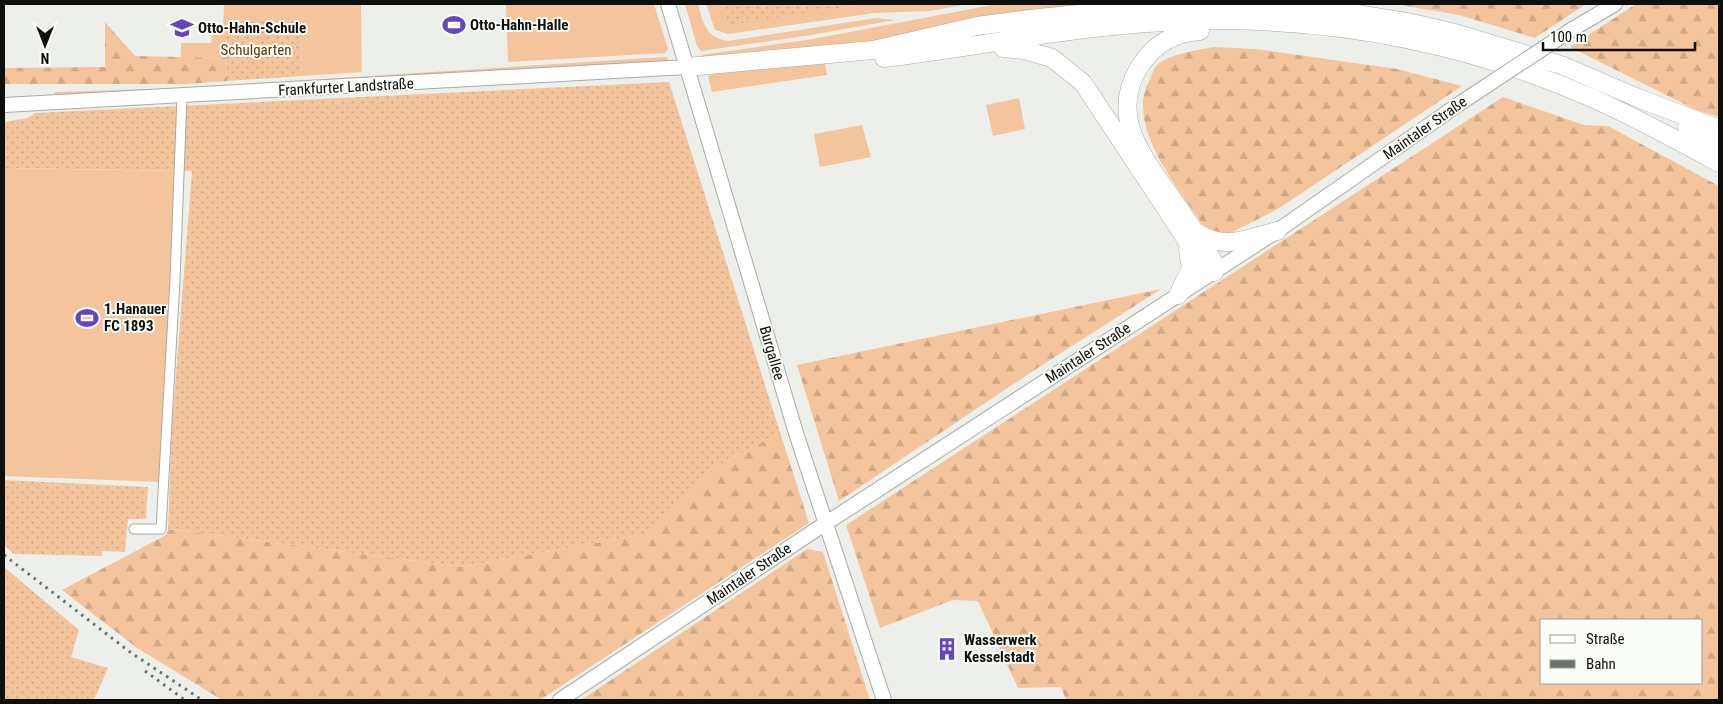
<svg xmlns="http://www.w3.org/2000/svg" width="1723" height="704" viewBox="0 0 1723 704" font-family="'Roboto Condensed',sans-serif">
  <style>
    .grass { fill: #f4c59c }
    .forest { fill: url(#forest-firs); fill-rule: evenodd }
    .garden { fill: url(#garden-dots) }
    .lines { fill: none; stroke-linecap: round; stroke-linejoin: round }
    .street-casing { stroke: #a8aba5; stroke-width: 11 }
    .secondary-casing { stroke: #a8aba5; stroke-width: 16 }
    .highway-casing { stroke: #a8aba5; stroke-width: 19 }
    .street { stroke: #fff; stroke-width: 9 }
    .secondary { stroke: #fff; stroke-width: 14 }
    .highway { stroke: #fff; stroke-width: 18 }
    .rail { stroke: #6e706c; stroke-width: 3; stroke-dasharray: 2.5 5; stroke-linecap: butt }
    .secondary-bridge-casing { stroke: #a8aba5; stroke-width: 16; stroke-linecap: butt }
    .secondary-bridge { stroke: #fff; stroke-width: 14 }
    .labels { text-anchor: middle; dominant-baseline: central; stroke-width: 4; stroke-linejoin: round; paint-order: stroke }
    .poi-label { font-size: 15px; font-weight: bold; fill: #0e0f0d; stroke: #fafdf7; text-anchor: start }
    .park-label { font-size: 15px; fill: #633600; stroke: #fafdf7 }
    .street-label { font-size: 15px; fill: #0e0f0d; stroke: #fafdf7 }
  </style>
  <defs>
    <pattern id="forest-firs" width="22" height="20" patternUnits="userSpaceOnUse" patternTransform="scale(1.25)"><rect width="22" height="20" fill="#f4c59c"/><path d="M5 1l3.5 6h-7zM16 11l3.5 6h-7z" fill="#d0a885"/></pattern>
    <pattern id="garden-dots" width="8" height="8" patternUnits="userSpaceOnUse" patternTransform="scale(1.25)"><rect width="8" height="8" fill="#f4c59c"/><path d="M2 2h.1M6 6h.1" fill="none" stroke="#d0a885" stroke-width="1.8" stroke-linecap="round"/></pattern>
  </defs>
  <rect width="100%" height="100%" fill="#edf0ea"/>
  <path class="grass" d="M224,4H361L362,72L302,76L301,21H227V58L181,57V43H211L212,33L223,32Z
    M506,4H654L668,49L665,53L508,62Z
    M685,4H698C704,24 705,37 728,41L876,18L895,20L811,35L701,51L697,46Z
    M706,4H721L729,24L864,4H968L931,11L875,13L728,34L715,30Z
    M997,4H1084L1004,15L898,40L703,60L701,55L813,39Z
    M664,57H667L668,60L661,63L182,92L54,95L55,92L184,88Z
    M825,64L827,75L712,92L708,76L716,73L782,65Z
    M1019,98L1025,129L993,136L986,105Z
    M862,125L871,157L820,167L814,134Z
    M4,168L180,171L159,482L4,476Z"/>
  <path class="forest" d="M1395,4H1586L1535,38L1459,15Z
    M1636,4H1719V117L1696,110L1570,47Z
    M105,22L135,56L227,58V81L187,84H4V68L105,67Z
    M1213,47L1256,49L1397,69L1462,86L1278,209L1231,233L1219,235L1207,231C1182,193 1124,127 1149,81C1151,76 1154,68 1158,64C1173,53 1195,51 1213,47Z
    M1503,97L1584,125L1608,126L1719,186V700H1066L1061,687L1018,688L978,601L953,600L880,628L846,525ZM1702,620V683H1542V620Z
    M1161,289L1033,371L839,501L797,365Z
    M780,432L809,523L540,700H222L137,648L62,590L166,535L168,529L462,567L649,533L711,470Z
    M807,549L823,552L870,700H581Z"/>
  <path class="garden" d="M721,4H864L728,25Z
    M227,20H301L302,76L227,81Z
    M669,82L780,432L711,470L650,533L462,567L168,529L172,425L192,171L4,168V122L28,118L35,113Z
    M4,480L148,487L146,519H128L125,552L102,551V556L14,554L4,545Z
    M4,567L79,630L71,657L108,668L94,700H4Z"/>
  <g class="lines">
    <defs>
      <path id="street" d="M134,529H161L175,280L182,96"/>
      <path id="secondary" d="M668,4L796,433L884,700
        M1571,30L1615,4
        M4,105L687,67
        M560,700L814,531L1277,231L1462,102"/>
      <path id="highway" d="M1003,48L1024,50L1052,58L1083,83L1186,239C1192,253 1198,269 1214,272V263L1209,254C1196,232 1181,211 1166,190C1139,151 1110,113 1140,66C1155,43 1174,33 1200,31
        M884,58C972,48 1059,29 1147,23C1300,12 1451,36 1592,98C1635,117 1677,140 1719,163
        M687,67L873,50L977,26L1030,19L1146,7L1253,4L1338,11L1412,23L1455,33L1561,65L1638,98L1719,129
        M1687,128L1719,148
        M1196,232C1224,251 1247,239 1277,231
        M1178,295L1191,268L1188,250"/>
    </defs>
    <use href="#street" class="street-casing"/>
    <use href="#secondary" class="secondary-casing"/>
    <use href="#highway" class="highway-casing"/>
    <use href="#street" class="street"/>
    <use href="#secondary" class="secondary"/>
    <use href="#highway" class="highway"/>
    <path class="rail" d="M4,555L130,652L202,700
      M145,671L185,700"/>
    <defs>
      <path id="secondary-bridge" d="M1462,102L1571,30"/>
    </defs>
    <use href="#secondary-bridge" class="secondary-bridge-casing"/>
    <use href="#secondary-bridge" class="secondary-bridge"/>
  </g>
  <defs>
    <symbol id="stadium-bare" viewBox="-9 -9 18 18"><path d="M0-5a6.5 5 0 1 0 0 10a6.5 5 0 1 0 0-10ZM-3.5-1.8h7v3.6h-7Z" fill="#6644bd" stroke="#fafdf7" stroke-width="2.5" paint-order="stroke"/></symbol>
    <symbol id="school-bare" viewBox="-9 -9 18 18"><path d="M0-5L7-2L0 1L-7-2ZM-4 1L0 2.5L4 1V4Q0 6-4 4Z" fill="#6644bd" stroke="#fafdf7" stroke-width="2.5" paint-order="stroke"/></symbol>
    <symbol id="building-bare" viewBox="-9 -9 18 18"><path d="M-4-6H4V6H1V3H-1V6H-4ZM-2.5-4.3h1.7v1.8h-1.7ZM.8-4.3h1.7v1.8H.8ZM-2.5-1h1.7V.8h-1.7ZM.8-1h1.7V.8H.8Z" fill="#6644bd" stroke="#fafdf7" stroke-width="2.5" paint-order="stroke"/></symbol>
  </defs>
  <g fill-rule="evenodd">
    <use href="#stadium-bare" x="438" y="9" width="32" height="32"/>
    <use href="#school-bare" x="166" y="12" width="32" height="32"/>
    <use href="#stadium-bare" x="71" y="302" width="32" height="32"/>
    <use href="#building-bare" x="931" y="633" width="32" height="32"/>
  </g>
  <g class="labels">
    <g class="poi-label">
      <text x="470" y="25">Otto-Hahn-Halle</text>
      <text x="198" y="28">Otto-Hahn-Schule</text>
      <text x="104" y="309">1.Hanauer<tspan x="104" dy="17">FC 1893</tspan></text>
      <text x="964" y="640">Wasserwerk<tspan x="964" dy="17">Kesselstadt</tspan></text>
    </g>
    <g class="park-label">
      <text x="256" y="50">Schulgarten</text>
    </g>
    <g class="street-label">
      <text transform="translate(346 87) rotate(-3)">Frankfurter Landstraße</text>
      <text transform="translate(1425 128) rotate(-35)">Maintaler Straße</text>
      <text transform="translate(772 353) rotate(74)">Burgallee</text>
      <text transform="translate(1088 353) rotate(-33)">Maintaler Straße</text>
      <text transform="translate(749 574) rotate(-34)">Maintaler Straße</text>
    </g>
  </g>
  <rect width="1723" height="704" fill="none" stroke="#0e0f0d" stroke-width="10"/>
  <rect x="1540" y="619" width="162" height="65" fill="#fafdf7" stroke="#9c9e99"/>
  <rect x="1550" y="635" width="25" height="8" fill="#ffffff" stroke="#9c9e99"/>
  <text x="1586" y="644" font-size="15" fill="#0e0f0d">Straße</text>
  <rect x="1550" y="660" width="25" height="8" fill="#6e706c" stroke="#9c9e99"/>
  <text x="1586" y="669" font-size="15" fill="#0e0f0d">Bahn</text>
  <g transform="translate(45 45) rotate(180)" stroke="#fafdf7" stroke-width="4" paint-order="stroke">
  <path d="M0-4L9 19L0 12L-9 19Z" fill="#0e0f0d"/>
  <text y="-8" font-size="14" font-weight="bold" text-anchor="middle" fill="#0e0f0d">N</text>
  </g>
  <path d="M1543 42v8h152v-8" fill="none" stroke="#0e0f0d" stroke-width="2.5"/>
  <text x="1550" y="42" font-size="15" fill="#0e0f0d" stroke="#fafdf7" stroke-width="4" paint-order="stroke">100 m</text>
</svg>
